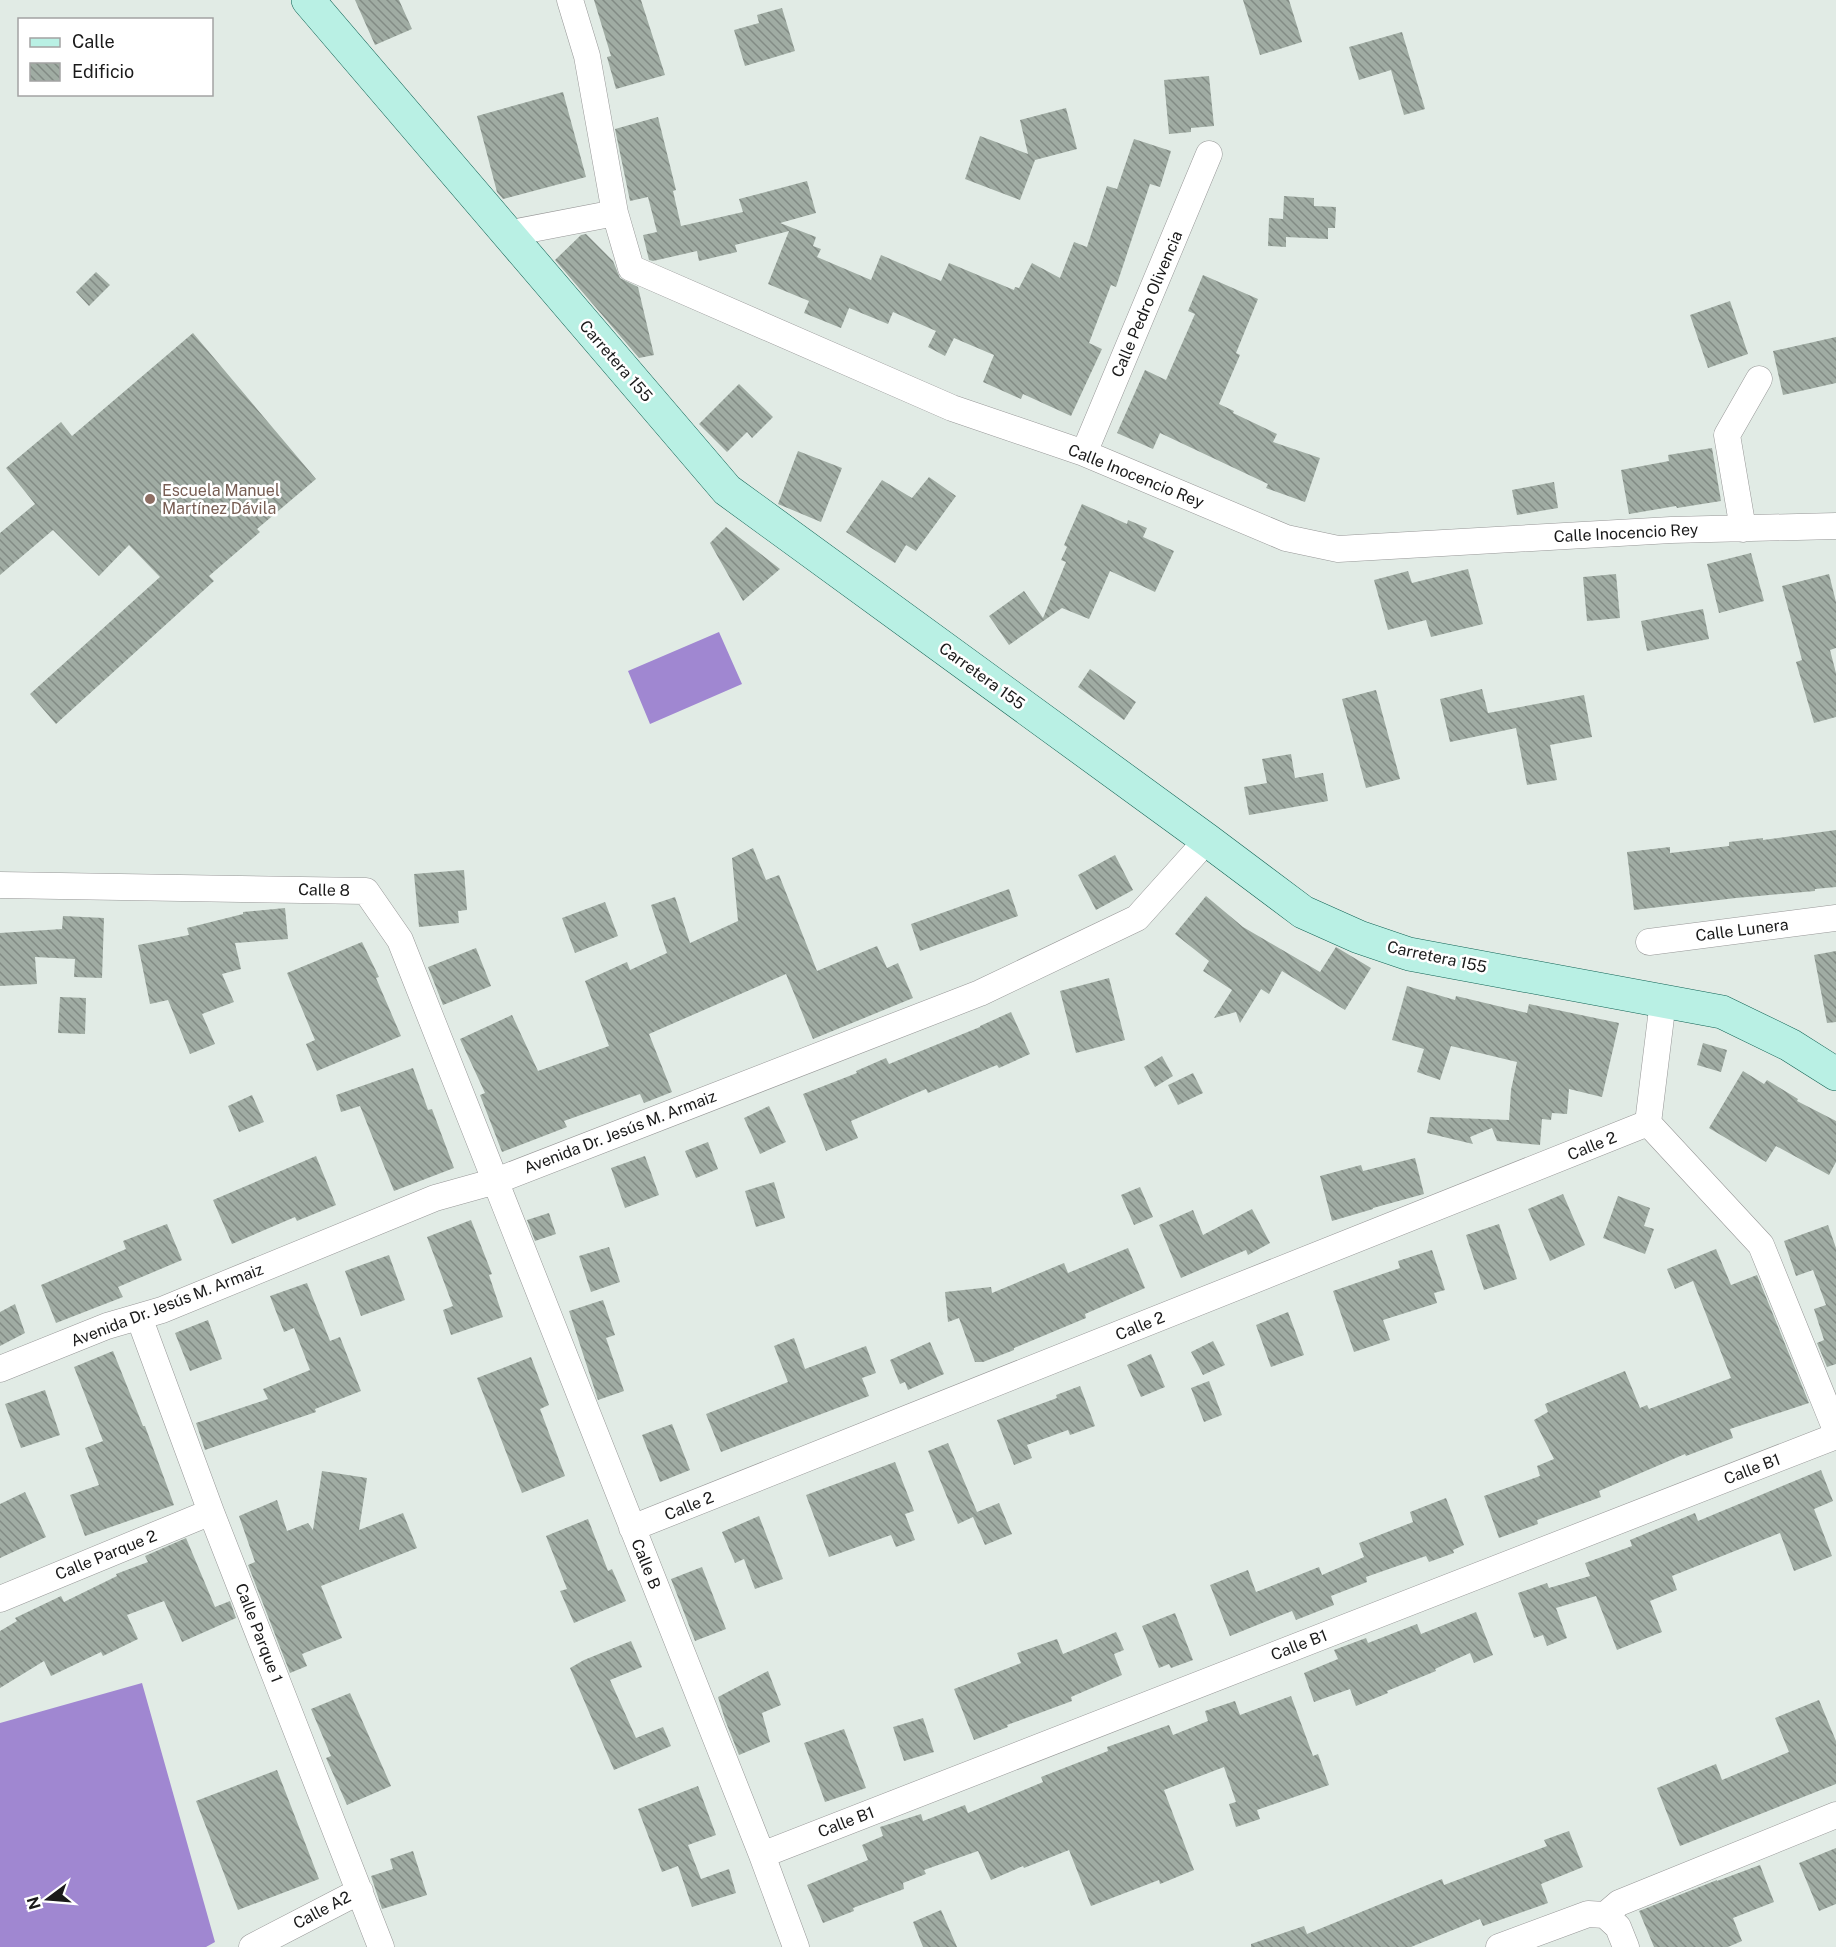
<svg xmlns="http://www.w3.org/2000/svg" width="1836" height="1947" viewBox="0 0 1836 1947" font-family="'Public Sans',sans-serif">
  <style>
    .pitch { fill: #a087d1 }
    .building { fill: url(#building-back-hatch) }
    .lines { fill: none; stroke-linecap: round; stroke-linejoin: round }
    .street-casing { stroke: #979797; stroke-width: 27 }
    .secondary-casing { stroke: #116254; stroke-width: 34 }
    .street { stroke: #fff; stroke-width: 26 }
    .secondary { stroke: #b9f0e4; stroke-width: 33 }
    .education-dot { fill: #8d6e63; stroke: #fff; stroke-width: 2 }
    .labels { text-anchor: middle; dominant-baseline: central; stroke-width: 5; stroke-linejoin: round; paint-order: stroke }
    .street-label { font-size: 16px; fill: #1a1a1a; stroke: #fff }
    .education-label { font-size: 16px; fill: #785e54; stroke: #fff; text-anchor: start }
  </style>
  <defs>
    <pattern id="building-back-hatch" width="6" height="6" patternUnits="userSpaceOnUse" patternTransform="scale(1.5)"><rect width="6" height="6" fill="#a0aca3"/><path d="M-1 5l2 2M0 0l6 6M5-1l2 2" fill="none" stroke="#828b84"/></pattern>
  </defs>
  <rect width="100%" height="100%" fill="#e1ebe5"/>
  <path class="pitch" d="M719,632L742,684L650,724L628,671Z
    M142,1683L215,1942L206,1947H0V1723Z"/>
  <path class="building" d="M355,0H399L412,29L375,45Z
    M594,0H641L665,75L616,89L607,57L611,56Z
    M1243,0H1289L1302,42L1260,55Z
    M782,8L795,51L745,66L734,30L759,23L757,15Z
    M1402,32L1425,109L1404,115L1391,70L1359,80L1349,47Z
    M1209,76L1214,126L1191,128V132L1169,134L1164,80Z
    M563,92L586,177L503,199L497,192L477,116Z
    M1066,108L1077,149L1035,160L1020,200L965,179L980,136L1028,154L1020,120Z
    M658,117L676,190L673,191L681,226L743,212L739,199L807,181L816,213L780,223L816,237L813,246L821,249L817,257L871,280L881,255L941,281L949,263L1014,290L1015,287L1019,288L1032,263L1060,278L1074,242L1087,247L1107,186L1117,189L1134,139L1171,151L1160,187L1150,184L1116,287L1111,285L1089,343L1102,349L1071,416L1023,394L1021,399L983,382L994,355L954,338L945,356L928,347L936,331L893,312L888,324L849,308L841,328L804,313L809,301L768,284L789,231L735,245L737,252L699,261L697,251L653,261L649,260L643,235L657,232L648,197L630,201L615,129Z
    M1284,196L1314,198V206L1336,207L1335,228H1328V239L1286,237V247L1268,246L1269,218L1283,219Z
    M586,234L613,261L620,278L638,287L654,355L639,358L555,260L581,235Z
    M96,272L110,285L89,306L76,292Z
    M1203,275L1258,299L1236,353L1240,355L1219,404L1234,411L1233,413L1277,434L1273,442L1320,458L1305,502L1266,488L1268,484L1160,433L1153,449L1117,433L1145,370L1166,380L1195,314L1188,311Z
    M1730,301L1748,354L1708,368L1690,315Z
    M193,333L316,479L257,529L260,532L209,576L214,581L56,724L30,694L160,577L129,545L99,576L53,530L0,575V533L35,504L6,468L61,422L72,436Z
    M1836,337V383L1783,395L1773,351Z
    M739,384L773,417L752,438L747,432L727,452L699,424Z
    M1712,448L1721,501L1677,508L1676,506L1629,514L1621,470L1669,461L1668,455Z
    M798,451L842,468L821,522L778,504Z
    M929,477L956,496L916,551L906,545L895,563L846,532L882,480L912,498Z
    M1554,482L1558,508L1517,515L1512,490Z
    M1082,504L1127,524L1128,520L1147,528L1143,537L1174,551L1155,592L1110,571L1089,619L1062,608L1009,645L989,616L1024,591L1043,618L1066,562L1061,560L1067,547L1064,545Z
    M726,527L780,569L743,601L710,543Z
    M1751,553L1764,601L1719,613L1707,564Z
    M1468,569L1483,624L1431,637L1426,620L1388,630L1374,580L1408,571L1412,583Z
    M1616,574L1620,618L1587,621L1583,577Z
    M1829,574L1836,602V648L1830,650L1836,673V717L1814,723L1796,662L1802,660L1782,586Z
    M1703,609L1709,639L1647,651L1641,621Z
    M1090,669L1136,702L1124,720L1078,687Z
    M1482,689L1488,713L1584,695L1592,737L1550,745L1557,780L1527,785L1516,728L1450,742L1440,699Z
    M1376,690L1400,779L1366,788L1342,699Z
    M1291,754L1295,778L1323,773L1328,801L1249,815L1244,787L1267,783L1262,759Z
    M1836,830V887L1815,889V891L1736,898L1634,910L1627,852L1670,847V853L1729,846V842L1763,838V840Z
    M753,848L766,880L779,875L817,971L877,946L887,968L898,963L913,998L813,1039L786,974L649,1034L672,1092L644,1103L640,1094L564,1121L567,1127L502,1152L480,1095L485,1093L460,1039L512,1015L538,1071L609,1046L585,981L627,962L630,970L667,953L651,905L675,897L690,943L738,921L732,858Z
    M1115,855L1133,890L1096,910L1078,875Z
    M464,870L467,910L458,911L459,923L419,927L414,874Z
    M1009,889L1018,916L920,951L911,924Z
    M1206,896L1243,927L1320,972L1336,947L1371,968L1345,1010L1282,971L1269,994L1261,989L1240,1023L1236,1012L1214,1018L1232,990L1203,971L1209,961L1175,934Z
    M605,902L618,936L575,953L562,918Z
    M285,908L288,939L235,943L241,969L222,974L234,1002L202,1014L215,1044L190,1054L168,1000L150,1004L138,945L189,935L187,928L243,914V912Z
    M63,916L104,918L102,978L74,977L75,959L35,957L37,984L0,986V933L62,929Z
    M362,942L379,977L376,978L401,1036L317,1071L306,1044L315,1040L287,973Z
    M476,948L491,986L443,1005L428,967Z
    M1836,951V1022L1827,1023L1814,955Z
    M1109,978L1125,1040L1076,1053L1060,991Z
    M1407,986L1455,1000L1456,996L1527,1013L1529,1004L1619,1023L1602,1097L1569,1089L1567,1114L1552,1113L1551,1120L1542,1119L1540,1145L1497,1141L1492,1128L1470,1137L1473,1144L1427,1133L1430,1117L1509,1120L1511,1090L1517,1062L1451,1046L1440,1080L1417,1072L1424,1049L1392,1040Z
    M60,997L86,998L85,1034L58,1033Z
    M1011,1012L1030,1054L999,1068L997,1065L928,1093L926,1089L851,1121L858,1138L826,1151L803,1094L857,1073L856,1071L886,1058L889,1064L980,1027V1026Z
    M1703,1043L1727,1050L1721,1072L1697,1065Z
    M1162,1056L1173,1076L1155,1087L1144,1067Z
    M413,1068L428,1110L432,1109L454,1168L394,1191L360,1106L341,1112L336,1095Z
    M1743,1071L1764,1084L1767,1080L1798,1099L1797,1101L1836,1121V1162L1829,1175L1776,1146L1766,1162L1709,1128Z
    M1193,1073L1203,1093L1178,1105L1168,1085Z
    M252,1095L264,1122L239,1132L228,1106Z
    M769,1106L786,1142L760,1154L744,1118Z
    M708,1142L718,1169L696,1178L685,1151Z
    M316,1156L336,1205L297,1221L295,1217L232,1244L213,1200Z
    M645,1156L659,1195L625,1208L611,1168Z
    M1415,1158L1424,1194L1373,1208V1209L1332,1221L1320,1176L1361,1165L1363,1171Z
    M774,1182L785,1218L756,1227L745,1191Z
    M1140,1187L1153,1217L1134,1225L1121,1195Z
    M1563,1194L1585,1245L1550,1261L1528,1209Z
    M1618,1196L1650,1208L1644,1226L1654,1229L1645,1254L1603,1238Z
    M1252,1209L1270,1243L1248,1255L1246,1250L1181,1278L1159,1225L1193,1210L1203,1235Z
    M549,1213L556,1234L535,1241L527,1220Z
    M471,1220L492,1274L489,1275L503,1317L451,1335L443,1310L453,1306L427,1237Z
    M167,1224L182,1260L118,1287L123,1297L56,1323L41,1285L126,1249L123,1241Z
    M1499,1224L1517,1279L1484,1290L1466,1235Z
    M1828,1225L1836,1248V1364L1827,1367L1817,1343L1824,1340L1814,1309L1826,1305L1813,1270L1796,1276L1784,1241Z
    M609,1247L620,1282L591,1292L579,1256Z
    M1128,1248L1145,1288L1085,1314L1086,1318L1014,1348V1350L983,1362H975L959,1318L948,1322L945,1292L991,1287L992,1293L1064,1263L1068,1273Z
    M1716,1249L1731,1285L1757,1275L1809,1403L1730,1429L1733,1438L1686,1456L1685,1454L1599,1491L1601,1497L1537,1520L1538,1524L1499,1538L1484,1496L1540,1476L1537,1466L1554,1459L1534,1420L1548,1412L1545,1404L1625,1371L1640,1408L1647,1405L1649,1409L1731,1378L1693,1281L1675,1289L1667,1269Z
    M1432,1250L1445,1290L1434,1293L1437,1303L1383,1320L1390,1340L1354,1352L1333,1291L1400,1268L1398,1261Z
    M389,1255L405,1300L361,1316L345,1271Z
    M307,1283L330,1341L340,1337L361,1391L315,1409L316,1412L205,1450L196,1423L268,1399L263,1389L310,1370L294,1328L284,1332L270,1296Z
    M603,1300L615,1335L606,1338L624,1391L598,1400L569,1311Z
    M15,1304L25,1333L0,1346V1312Z
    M1288,1312L1304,1355L1271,1367L1256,1325Z
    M208,1320L222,1359L190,1371L175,1333Z
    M794,1338L805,1369L866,1346L876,1373L862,1378L869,1396L721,1452L706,1414L788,1382L774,1346Z
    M1213,1341L1225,1365L1203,1375L1191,1352Z
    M930,1342L944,1374L908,1390L905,1382L900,1384L890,1360Z
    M113,1351L143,1426H145L174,1505L85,1536L70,1495L99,1485L85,1448L103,1441L74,1367Z
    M1151,1354L1165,1387L1141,1397L1127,1365Z
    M531,1357L549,1405L540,1409L565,1476L522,1493L477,1378Z
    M1209,1381L1222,1415L1204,1422L1191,1388Z
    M1080,1386L1095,1426L1070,1435L1068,1430L1027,1445L1032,1458L1014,1465L997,1420L1057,1398L1056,1395Z
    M45,1390L60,1435L21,1448L5,1404Z
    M672,1424L690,1470L660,1482L642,1435Z
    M948,1443L977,1512L999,1503L1012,1534L985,1545L973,1517L958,1524L928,1451Z
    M895,1462L914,1511L905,1514L915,1540L896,1547L891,1535L829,1557L806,1495Z
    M1821,1470L1833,1501L1814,1509L1832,1556L1794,1571L1780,1533L1672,1576L1677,1590L1650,1601L1662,1632L1617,1650L1596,1596L1556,1608L1567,1638L1547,1646L1543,1635L1534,1638L1518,1593L1547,1583L1549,1588L1590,1576L1585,1563L1632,1546L1630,1540L1695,1513L1698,1521Z
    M322,1471L367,1478L359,1530L403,1513L417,1548L321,1586L342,1638L302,1654L307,1666L290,1673L248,1565L255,1562L239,1516L277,1500L287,1531L308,1523L313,1530Z
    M25,1492L46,1537L0,1558V1504Z
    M1446,1498L1464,1545L1453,1550L1454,1553L1429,1562L1426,1556L1366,1577L1367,1582L1331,1596L1334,1605L1296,1620L1292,1611L1230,1636L1210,1585L1248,1570L1256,1592L1319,1567L1322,1575L1364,1557L1359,1543L1413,1522L1410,1512Z
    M759,1516L783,1579L755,1589L744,1559L735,1563L722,1532Z
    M588,1519L608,1571L612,1569L626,1601L574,1623L560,1591L567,1589L546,1536Z
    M186,1538L215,1607L230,1601L236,1618L182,1642L164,1601L127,1615L138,1639L103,1656L101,1652L51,1676L44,1661L0,1688V1631L17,1621L15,1618L61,1596L64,1602L117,1576L116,1574L148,1562L145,1556Z
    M702,1567L726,1629L695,1641L671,1579Z
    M1476,1612L1493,1655L1474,1663L1470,1653L1435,1669L1436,1671L1387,1691L1388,1693L1356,1706L1350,1689L1314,1702L1304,1673L1338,1659L1334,1650L1366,1638L1368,1643L1417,1624L1421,1634Z
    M1175,1613L1193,1660L1171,1668L1169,1664L1159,1668L1142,1626Z
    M1116,1632L1124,1650L1114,1654L1122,1675L1071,1697L1072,1701L1007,1725L1008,1727L974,1740L954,1689L1021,1663L1017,1653L1057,1639L1063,1654Z
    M631,1641L642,1667L610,1680L636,1738L663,1727L671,1746L614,1770L570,1668L584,1660Z
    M768,1671L781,1705L762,1713L770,1742L739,1755L725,1720L718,1697Z
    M350,1693L391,1786L347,1805L326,1758L331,1756L311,1709Z
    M1291,1696L1313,1756L1318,1754L1329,1785L1257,1810L1260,1819L1236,1827L1229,1804L1236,1802L1224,1767L1164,1790L1194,1870L1160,1884L1159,1880L1091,1906L1069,1850L1024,1868L1023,1866L991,1880L978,1851L924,1870L926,1874L903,1883L904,1889L853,1908L854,1911L823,1923L807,1885L868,1860L862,1845L883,1836L880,1827L921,1814L923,1821L965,1805L968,1813L1043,1782L1041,1777L1108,1751L1107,1747L1169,1725L1173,1735L1208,1721L1205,1711L1235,1701L1240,1715Z
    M1819,1700L1836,1741V1784L1680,1846L1657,1788L1716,1764L1722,1780L1789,1752L1775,1718Z
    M923,1718L934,1752L904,1761L893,1727Z
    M844,1729L866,1788L825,1802L804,1743Z
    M277,1770L319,1879L238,1910L196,1801Z
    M698,1786L716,1835L688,1845L701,1879L729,1869L736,1893L692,1907L678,1866L662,1872L638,1809Z
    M1569,1831L1583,1867L1541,1884L1548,1903L1483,1926L1480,1919L1411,1947H1251V1944L1304,1926L1307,1934L1442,1879L1444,1885L1547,1846L1544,1840Z
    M1836,1848V1904L1819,1911L1799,1863Z
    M413,1851L427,1895L382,1909L371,1876L393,1869L390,1859Z
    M1760,1865L1774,1902L1733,1918L1742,1941L1728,1947H1654L1639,1911L1717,1880V1881Z
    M941,1910L957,1947H923L913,1922Z"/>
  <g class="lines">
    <defs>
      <path id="street" d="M570,0L587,56L615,213L631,268L952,408L1084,453L1286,538L1338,549L1671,530L1836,526
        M506,234L615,213
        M1084,453L1209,154
        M1743,529L1727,435L1759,379
        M0,885L366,891L400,940L762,1855L796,1947
        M1649,942L1836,918
        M1648,1123L1761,1245L1836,1430
        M1648,1123L1663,1001
        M139,1317L211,1512L381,1947
        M0,1369L107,1326L162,1310L435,1198L496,1181L980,993L1137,918L1207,840
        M632,1528L1648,1123
        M0,1599L211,1512
        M762,1855L1836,1436
        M1605,1915L1618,1927L1626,1947
        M252,1947L360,1891
        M1499,1947L1588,1914L1605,1915L1619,1903L1836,1815"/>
      <path id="secondary" d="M308,0L727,490L1207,840L1303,912L1359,937L1409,954L1722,1012L1790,1045L1836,1074"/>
    </defs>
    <use href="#street" class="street-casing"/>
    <use href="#secondary" class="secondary-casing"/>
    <use href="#street" class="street"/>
    <use href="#secondary" class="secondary"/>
  </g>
  <circle class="education-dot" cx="150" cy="499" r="6"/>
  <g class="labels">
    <g class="street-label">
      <text transform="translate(1147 304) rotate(-67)">Calle Pedro Olivencia</text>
      <text transform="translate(616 361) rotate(49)">Carretera 155</text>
      <text transform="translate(1136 476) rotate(22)">Calle Inocencio Rey</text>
      <text transform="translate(1626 533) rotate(-3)">Calle Inocencio Rey</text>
      <text transform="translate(982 676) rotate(36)">Carretera 155</text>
      <text transform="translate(324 890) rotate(1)">Calle 8</text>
      <text transform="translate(1742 930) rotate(-7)">Calle Lunera</text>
      <text transform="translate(1437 957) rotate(12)">Carretera 155</text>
      <text transform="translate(620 1132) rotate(-21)">Avenida Dr. Jesús M. Armaiz</text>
      <text transform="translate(1592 1146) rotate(-22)">Calle 2</text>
      <text transform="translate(167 1305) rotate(-21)">Avenida Dr. Jesús M. Armaiz</text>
      <text transform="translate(1140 1326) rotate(-22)">Calle 2</text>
      <text transform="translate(1752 1469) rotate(-21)">Calle B1</text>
      <text transform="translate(689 1506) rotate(-22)">Calle 2</text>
      <text transform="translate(106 1555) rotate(-22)">Calle Parque 2</text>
      <text transform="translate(646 1564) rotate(68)">Calle B</text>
      <text transform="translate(259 1633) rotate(69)">Calle Parque 1</text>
      <text transform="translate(1299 1645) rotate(-21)">Calle B1</text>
      <text transform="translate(846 1822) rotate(-21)">Calle B1</text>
      <text transform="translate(322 1910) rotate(-28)">Calle A2</text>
    </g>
    <g class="education-label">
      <text x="162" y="490">Escuela Manuel<tspan x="162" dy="18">Martínez Dávila</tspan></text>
    </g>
  </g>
  <rect x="18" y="18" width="195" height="78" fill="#ffffff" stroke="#a3a3a3" stroke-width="1.5"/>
  <rect x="30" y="38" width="30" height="9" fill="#b9f0e4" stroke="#a3a3a3" stroke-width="1.5"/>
  <text x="72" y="48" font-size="18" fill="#1a1a1a">Calle</text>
  <rect x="30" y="63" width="30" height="18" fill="url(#building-back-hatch)" stroke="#a3a3a3" stroke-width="1.5"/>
  <text x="72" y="78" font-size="18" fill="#1a1a1a">Edificio</text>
  <g transform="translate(48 1899) rotate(254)" stroke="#ffffff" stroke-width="4.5" paint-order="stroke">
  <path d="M0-4.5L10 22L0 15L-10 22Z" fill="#1a1a1a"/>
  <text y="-9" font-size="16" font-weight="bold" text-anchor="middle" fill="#1a1a1a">N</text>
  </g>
</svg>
